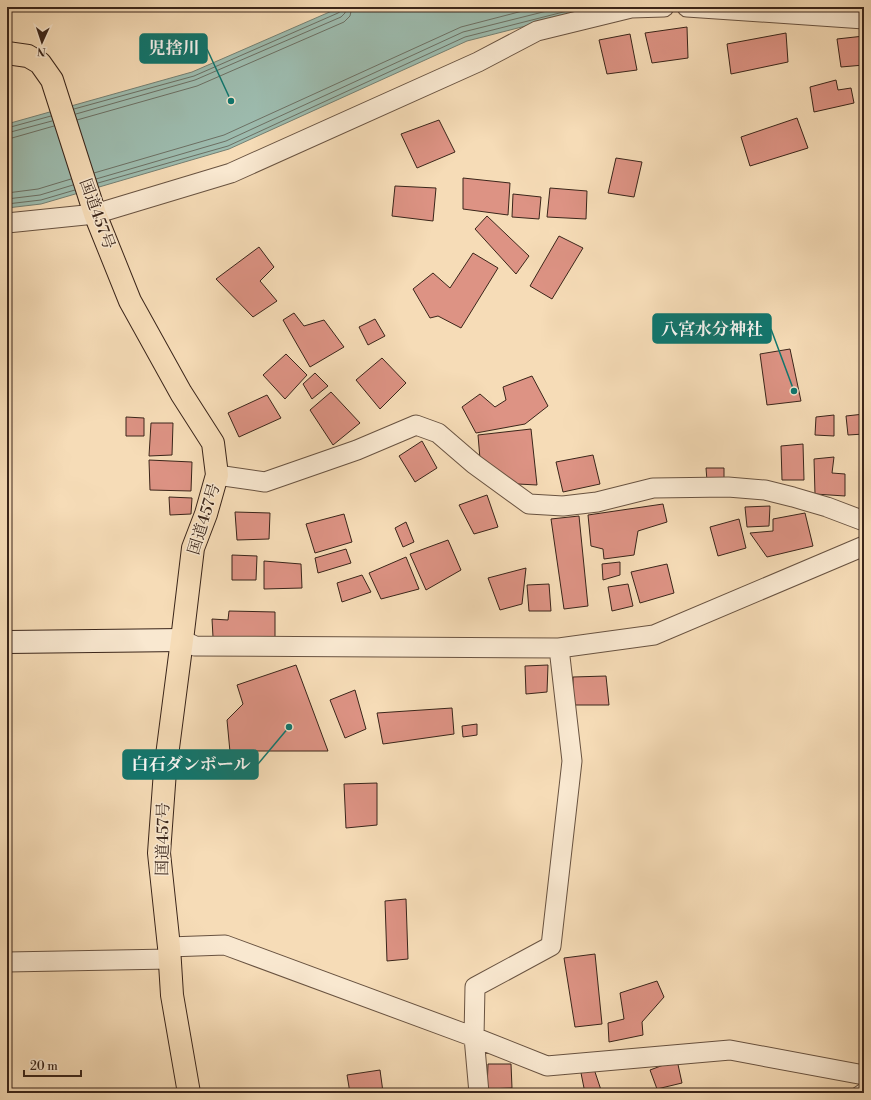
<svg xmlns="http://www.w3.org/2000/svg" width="871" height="1100" viewBox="0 0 871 1100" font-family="'Libre Bodoni','Noto Serif JP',serif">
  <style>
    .water { fill: #9dbcaf; stroke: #758073 }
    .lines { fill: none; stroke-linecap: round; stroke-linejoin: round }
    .shore { stroke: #6c7064; stroke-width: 1 }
    .building { fill: #dd9384; stroke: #3a251a }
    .lane-casing { stroke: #695341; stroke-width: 11 }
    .street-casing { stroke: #695341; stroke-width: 21 }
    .secondary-casing { stroke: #3a251a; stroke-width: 24 }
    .highway-casing { stroke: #3a251a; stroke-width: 24 }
    .lane { stroke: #f9e8d0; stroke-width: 9 }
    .street { stroke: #f9e8d0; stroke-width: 19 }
    .secondary { stroke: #f9e8d0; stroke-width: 22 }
    .highway { stroke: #f6dcb7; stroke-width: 22 }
    .labels { text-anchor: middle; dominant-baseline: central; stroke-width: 3; stroke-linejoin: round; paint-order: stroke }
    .street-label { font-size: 16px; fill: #3a251a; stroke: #f9e8d0 }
    .leader { fill: none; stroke: #0f766e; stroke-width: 1.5 }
    .callout-dot { fill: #0f766e; stroke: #f9e8d0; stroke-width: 1.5 }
    .callout { fill: #0f766e; stroke: #0f766e; stroke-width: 1.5 }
    .callout-label { font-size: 17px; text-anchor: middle; font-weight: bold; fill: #fff }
  </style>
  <rect width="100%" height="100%" fill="#f6dcb7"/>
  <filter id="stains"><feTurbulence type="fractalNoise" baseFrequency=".005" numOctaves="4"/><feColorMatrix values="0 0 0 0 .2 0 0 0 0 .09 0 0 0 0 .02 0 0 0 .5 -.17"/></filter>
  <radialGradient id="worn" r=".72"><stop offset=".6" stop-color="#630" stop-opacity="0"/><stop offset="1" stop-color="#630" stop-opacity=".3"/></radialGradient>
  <path class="water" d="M341,7H600L467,41L229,149L41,204L7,208V124L192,72Z"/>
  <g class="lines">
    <path class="shore" d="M74,109L194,76L338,13L341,11V7
      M76,114L195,80L341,17L345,13L346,7
      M77,120L197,86L344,22L350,16L352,7
      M7,128L51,116
      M7,133L52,121
      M7,139L12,138L54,126
      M94,173L224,135L461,27L538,7
      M96,179L226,141L463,32L563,7
      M98,183L228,146L465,37L583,7
      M7,193L38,189L71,179
      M7,199L40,195L73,185
      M7,204L41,200L75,190"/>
  </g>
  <path class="building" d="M687,27L688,58L652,63L645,33Z
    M786,33L788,62L731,74L727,44Z
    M630,34L637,70L607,74L599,40Z
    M864,36V65L841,67L837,39Z
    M836,80L838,90L851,88L854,103L814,112L810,87Z
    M797,118L808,148L750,166L741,137Z
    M439,120L455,152L417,168L401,134Z
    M616,158L642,162L634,197L608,193Z
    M463,178L510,183L508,215L463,209Z
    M395,186L436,188L433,221L392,216Z
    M550,188L587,191L586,219L547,217Z
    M513,194L541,197L539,219L512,217Z
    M487,216L529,256L516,274L475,229Z
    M559,236L583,248L552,299L530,286Z
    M259,247L274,267L260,281L277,301L253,317L216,279Z
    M473,253L498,268L461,328L438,316L430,318L413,289L433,273L450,288Z
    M294,313L304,326L324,320L344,347L310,367L283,320Z
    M375,319L385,336L368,345L359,327Z
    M790,349L801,401L767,405L760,354Z
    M286,354L307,375L285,399L263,375Z
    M382,358L406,383L380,409L356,380Z
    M315,373L328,386L312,399L303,384Z
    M532,376L548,406L525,424L476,433L462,407L480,394L495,407L506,400L503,387Z
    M331,392L360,423L333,445L310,410Z
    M267,395L281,418L239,437L228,413Z
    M864,414V434L848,435L846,416Z
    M834,415V436L815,435L816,417Z
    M126,417L144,418V436H126Z
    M151,423H173L172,455L149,456Z
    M531,429L537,485L518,484L480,459L478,435Z
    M422,441L437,468L415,482L399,456Z
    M803,444L804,480H782L781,446Z
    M593,455L600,484L563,492L556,462Z
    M834,457L832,473L845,474V496L815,494L814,459Z
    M149,460L192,462L191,491L150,490Z
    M706,468H724V481H707Z
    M487,495L498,527L474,534L459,505Z
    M169,497L192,498L191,514L170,515Z
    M663,504L667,522L638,531L634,555L604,559L603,549L591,546L588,515Z
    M770,506L769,526L747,527L745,507Z
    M235,512L270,513L269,539L237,540Z
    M805,513L813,546L767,557L750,533L773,531V519Z
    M344,514L352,542L315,553L306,524Z
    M579,516L588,606L564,609L551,519Z
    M739,519L746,548L718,556L710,527Z
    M406,522L414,542L403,547L395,528Z
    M448,540L461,570L426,590L410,554Z
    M346,549L351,563L318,573L315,558Z
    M232,555L257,556L256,580H232Z
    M406,557L419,589L381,599L369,573Z
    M264,561L301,564L302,588L264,589Z
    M620,562V575L603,580L602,564Z
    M667,564L674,593L640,603L631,572Z
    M526,568L522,604L500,610L488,578Z
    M362,575L371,592L342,602L337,583Z
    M549,584L551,611H529L527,585Z
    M628,584L633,606L612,611L608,587Z
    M229,611L275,612V639L213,637L212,619L228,620Z
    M296,665L328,751H250V757L230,752L227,720L243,704L237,685Z
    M548,665L547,692L526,694L525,666Z
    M606,676L609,705H573V677Z
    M355,690L366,729L345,738L330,700Z
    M452,708L454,734L383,744L377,713Z
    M477,724V735L463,737L462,726Z
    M377,783V825L346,828L344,784Z
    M406,899L408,959L387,961L385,901Z
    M595,954L602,1024L575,1027L564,958Z
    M657,981L664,997L642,1022L643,1035L609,1042L608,1023L624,1019L620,993Z
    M677,1060L682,1083L657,1089L650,1070Z
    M488,1064H511L512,1088L487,1089Z
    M594,1069L602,1093H585L581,1073Z
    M380,1070L383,1092L350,1093L347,1075Z"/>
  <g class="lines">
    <defs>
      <path id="lane" d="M855,1093L864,1087"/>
      <path id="street" d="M687,7L864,19
        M7,223L95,214L231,173L478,62L537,31L631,8L664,7
        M217,475L265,482L357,450L416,425L438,433L474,464L529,504L563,506L597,502L653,488L728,487L765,490L793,497L827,507L864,521
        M182,640L195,646L559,648L654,635L864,546
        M169,947L225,945L474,1037L547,1066L730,1050L864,1075
        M7,962L170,959
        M479,1093L474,1037L475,987L551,946L572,761L559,648"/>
      <path id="secondary" d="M7,642L182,640"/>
      <path id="highway" d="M7,53L28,56L40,63L52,80L95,214L130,301L181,393L213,443L217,475L206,514L193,548L182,640L165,771L159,853L169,947L172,995L189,1093"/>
    </defs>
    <use href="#lane" class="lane-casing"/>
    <use href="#street" class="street-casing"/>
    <use href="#secondary" class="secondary-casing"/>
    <use href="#highway" class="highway-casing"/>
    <use href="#lane" class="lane"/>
    <use href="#street" class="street"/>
    <use href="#secondary" class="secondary"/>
    <use href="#highway" class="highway"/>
  </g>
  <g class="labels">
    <g class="street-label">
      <text transform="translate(97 214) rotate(70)">国道457号</text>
      <text transform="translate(204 519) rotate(-73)">国道457号</text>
      <text transform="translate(163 839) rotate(-89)">国道457号</text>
    </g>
  </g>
  <path class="leader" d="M231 101L207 49M794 391L771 329M289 727L258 764"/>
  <g class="callout-dot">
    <circle cx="231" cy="101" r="4"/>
    <circle cx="794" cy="391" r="4"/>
    <circle cx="289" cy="727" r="4"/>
  </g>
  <g class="callout">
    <rect x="140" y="34" width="67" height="29" rx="4"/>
    <rect x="653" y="314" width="118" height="29" rx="4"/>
    <rect x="123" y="750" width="135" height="29" rx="4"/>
  </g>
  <g class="callout-label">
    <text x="174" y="54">児捨川</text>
    <text x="712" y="335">八宮水分神社</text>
    <text x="191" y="770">白石ダンボール</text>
  </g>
  <rect width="871" height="1100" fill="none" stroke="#f6dcb7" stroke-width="24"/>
  <rect x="8" y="8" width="855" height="1084" fill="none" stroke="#3a251a" stroke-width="2"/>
  <rect x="12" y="12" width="847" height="1076" fill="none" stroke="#3a251a"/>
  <g transform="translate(42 42) rotate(183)" stroke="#f9e8d0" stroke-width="3" paint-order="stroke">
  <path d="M0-3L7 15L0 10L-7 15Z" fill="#3a251a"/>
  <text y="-6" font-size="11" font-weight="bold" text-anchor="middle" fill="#3a251a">N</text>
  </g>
  <path d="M24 1070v6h57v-6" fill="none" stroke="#3a251a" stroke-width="2"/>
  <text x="30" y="1070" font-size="12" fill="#3a251a" stroke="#f9e8d0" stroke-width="3" paint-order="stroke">20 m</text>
  <rect width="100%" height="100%" filter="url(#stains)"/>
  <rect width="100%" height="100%" fill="url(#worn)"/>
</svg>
